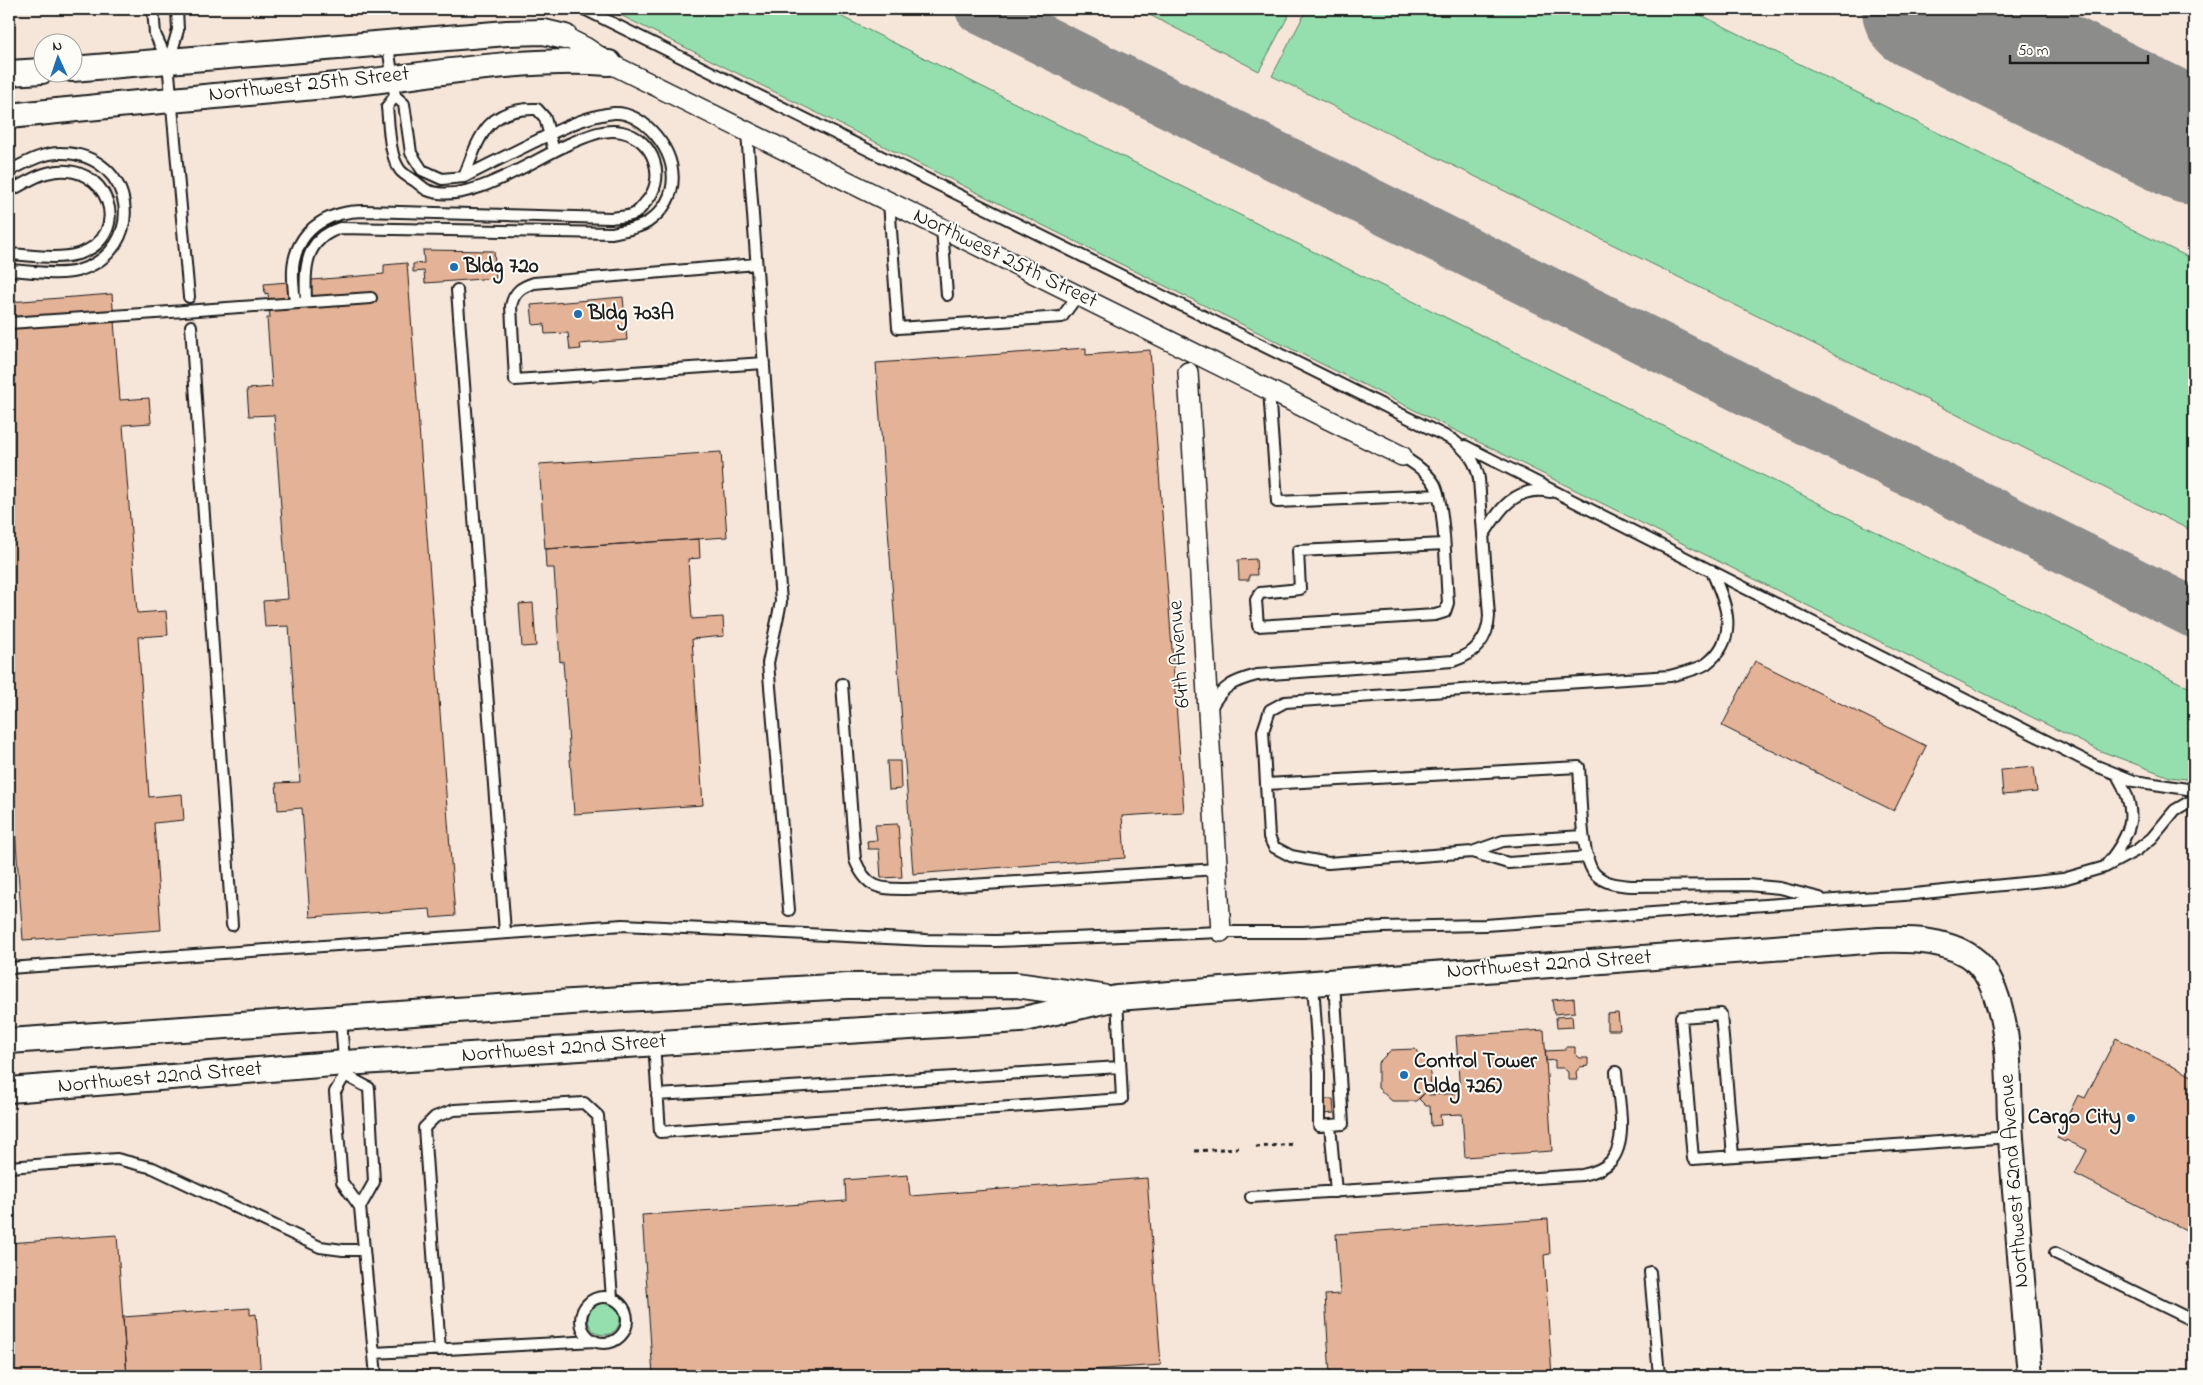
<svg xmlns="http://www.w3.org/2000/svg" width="2203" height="1385" viewBox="0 0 2203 1385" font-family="'Indie Flower',sans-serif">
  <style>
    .built { fill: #f6e6da; fill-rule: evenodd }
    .green { fill: #95dfae; stroke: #587e65 }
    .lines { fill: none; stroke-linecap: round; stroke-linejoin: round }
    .taxiway { stroke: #8c8c8a; stroke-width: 50 }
    .runway { stroke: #8c8c8a; stroke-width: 124 }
    .building { fill: #e4b296; stroke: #1c1c1c }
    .service-casing { stroke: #1c1c1c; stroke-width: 14 }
    .minor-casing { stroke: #1c1c1c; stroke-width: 22 }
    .tertiary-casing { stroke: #1c1c1c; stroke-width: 28 }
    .path { stroke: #1c1c1c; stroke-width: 3; stroke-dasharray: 4 4; stroke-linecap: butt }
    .service { stroke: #fdfcf7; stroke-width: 10 }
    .minor { stroke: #fdfcf7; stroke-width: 19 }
    .tertiary { stroke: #fdfcf7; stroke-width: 24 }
    .service-bridge-casing { stroke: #1c1c1c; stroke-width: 14; stroke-linecap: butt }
    .service-bridge { stroke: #fdfcf7; stroke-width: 10 }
    .poi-dot { fill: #1f6fb2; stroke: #fdfcf7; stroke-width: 2 }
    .labels { text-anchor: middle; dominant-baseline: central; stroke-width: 4; stroke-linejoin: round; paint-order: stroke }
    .street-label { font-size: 22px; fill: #1c1c1c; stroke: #fdfcf7 }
    .poi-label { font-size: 22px; font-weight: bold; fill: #1c1c1c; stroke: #fdfcf7; text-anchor: start }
  </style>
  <rect width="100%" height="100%" fill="#fdfcf7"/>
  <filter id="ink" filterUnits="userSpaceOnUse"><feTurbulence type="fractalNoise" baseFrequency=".02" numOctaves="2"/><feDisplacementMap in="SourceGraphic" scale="10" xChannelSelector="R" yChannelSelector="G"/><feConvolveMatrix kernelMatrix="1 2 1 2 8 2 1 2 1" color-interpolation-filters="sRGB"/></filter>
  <g filter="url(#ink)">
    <path class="built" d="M9,9H2194V1376H9ZM42,42H72V72H42Z"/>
    <path class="green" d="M608,9H826L2194,690V780L2170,777L2098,750Z
      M1138,9H1292L1259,71Z
      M1307,9H1689L2194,260V532L1272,76Z
      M588 1319a16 16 0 1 1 32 0a16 16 0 1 1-32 0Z"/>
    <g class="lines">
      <path class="taxiway" d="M980,9L2194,613
        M2008,9C2067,54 2130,92 2194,130"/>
      <path class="runway" d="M1924,9L2194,143"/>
    </g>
    <path class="building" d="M423,250L494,251L496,278L425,283L424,271L413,272V264L424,263Z
      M407,263L455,916L431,918L430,909L310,917L302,808L278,810L276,783L300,782L289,626L265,627L263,601L288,599L274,415L249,416L247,389L272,387L267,318H270L269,305L268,293L265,294L264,284L384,274V265Z
      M112,294L120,400L149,398L151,423L123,425L137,613L166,611L168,635L138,637L149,797L182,794L184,820L154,823L161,930L23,940L9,746V302Z
      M623,297L627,340L580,344L581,349L570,350L568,333L545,334L544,324L533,325L531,305Z
      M1086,348V355L1150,350L1184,812L1122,816L1125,858L913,874L876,363Z
      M721,452L727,537L545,549L539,464Z
      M699,539L700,558L688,559L692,619L723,617L724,636L692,639L703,805L574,814L563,661L560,662L554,568H546L545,549Z
      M1256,559L1257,575H1249V580H1239L1238,560Z
      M533,603L536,646L522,647L519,604Z
      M1755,661L1926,746L1894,811L1722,726Z
      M887,761H900L901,789L889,790Z
      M2034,767L2037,792L2003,795L2001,770Z
      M898,824L902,877L881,878L879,849H868L867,841L877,840L875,825Z
      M1574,998L1575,1012L1554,1014L1552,1000Z
      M1618,1013L1620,1030H1607V1014Z
      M1572,1016L1573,1027L1557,1028L1556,1017Z
      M1544,1030L1552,1151L1465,1157L1462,1114L1440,1115L1441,1125L1431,1126L1430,1106H1426L1419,1099L1426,1092L1429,1095L1460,1093L1456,1036Z
      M2116,1038L2194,1077V1234L2075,1174L2087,1150L2066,1140L2065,1142L2057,1138L2078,1095L2085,1098Z
      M1566,1047H1575V1054L1580,1058H1588V1066L1580,1067L1576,1072L1577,1080H1568V1072L1563,1068H1555V1060L1546,1061L1545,1051L1566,1050Z
      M1415,1049L1429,1062L1431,1087L1416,1101H1392L1378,1088V1063L1391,1050Z
      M1323,1099H1333L1334,1113L1324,1114Z
      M908,1175L910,1196L1147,1178L1161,1365L1003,1376H653L642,1215L846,1201L845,1180Z
      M1548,1219L1550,1254L1544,1255L1552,1376H1330L1325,1295L1340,1294L1336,1234Z
      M117,1235L127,1376H9V1243Z
      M2194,1249V1269L2186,1265Z
      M250,1308V1315L256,1314L261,1376H127L123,1317Z"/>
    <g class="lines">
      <defs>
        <path id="service" d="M153,9L155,34L168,62L189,297
          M584,9L1453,440C1467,451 1476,461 1479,479L1489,616C1488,639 1475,654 1453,661L1257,675C1234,681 1222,686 1211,708
          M169,61L178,30L177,9
          M747,132L781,602L768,663L789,910
          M9,171C25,163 43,152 62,153C136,154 149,251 77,271C59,276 28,271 9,270
          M464,177C479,137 487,107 537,109L545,118L554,151
          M9,179L14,189
          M9,191C21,186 34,176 47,173C109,157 135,237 78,254C57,260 30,255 9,254
          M889,202L898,328L1062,317L1078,295
          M942,228L947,295
          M756,264L534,283C521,287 514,292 511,306L515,380L764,363
          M457,290L505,932
          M306,302C305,270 303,240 340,228L612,233C624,230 638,229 648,222C683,197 678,158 651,130C642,121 628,112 614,113C584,116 559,130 532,143C510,154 487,165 464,177L442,179L422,170L411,153L404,104L395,96
          M295,303C294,290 291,274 294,261C301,226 332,211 364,211L611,218C618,217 627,217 634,214C638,212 642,207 645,203C668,179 654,139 622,132C604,128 588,136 571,143C534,159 467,207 427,190C423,188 419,184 415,181C410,178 403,174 400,170C389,156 389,124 387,107L395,96L388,45
          M269,305L371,298
          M9,323L113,316
          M191,326L232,925
          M1269,390L1277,502L1438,495
          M1465,446L2094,765L2134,781L2194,790
          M1402,456C1413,463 1426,471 1434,483C1445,501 1446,578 1448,603L1445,612L1435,615L1258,626L1256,600L1260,593L1300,589L1298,551L1444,544
          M1483,536C1499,510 1515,485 1550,492
          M842,684L855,860C867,889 879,889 908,889L1217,869
          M1266,784L1579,767C1581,791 1580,858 1595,874C1605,884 1618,885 1631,886L1748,885L1780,888L1820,898
          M1583,836L1503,841L1472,852L1328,863L1291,856L1274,847L1269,837L1263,731L1270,710L1285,702L1670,676C1680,673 1697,670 1706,664C1741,638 1726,602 1711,570
          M1472,852L1508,863L1588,857
          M2107,864C2133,832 2139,812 2117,775
          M9,968L623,925L926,940L996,941L1221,932H1303L1382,927L1485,925L1904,895L2063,879L2105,867L2137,850L2152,838L2175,810L2194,799
          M1313,983L1319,1073V1126L1343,1124L1334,981
          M341,1019L345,1075L335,1092L342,1182L360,1207L376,1376
          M654,1043L660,1132L1122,1099L1117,998
          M345,1075L369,1088L374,1182L360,1207
          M657,1095L1120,1067
          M1330,1125L1336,1192
          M1733,1156L1721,1014L1681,1017L1693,1159L2011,1137
          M9,1167L117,1159L153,1168L320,1247L343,1250H363
          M1251,1197L1582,1175C1592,1173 1603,1170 1611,1161C1629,1140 1618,1098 1616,1072
          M2055,1253L2194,1321
          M1650,1272L1659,1376
          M581 1320a23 23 0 1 1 46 0a23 23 0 1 1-46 0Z
          M440,1350L424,1128L435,1117L454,1110L584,1103L598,1116L612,1298
          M374,1353L595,1341"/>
        <path id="minor" d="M565,37L585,47L609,63L1402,456
          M1188,372L1221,932"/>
        <path id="tertiary" d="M72,69L507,33L544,32L565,37
          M9,73L42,71
          M9,116C118,104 228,95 337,85C427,76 519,57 609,63
          M9,1041L572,1002L848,986L1016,985L1102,997
          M9,1090L345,1063L1020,1020L1117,998L1879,940C1911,939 1951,939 1977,962C1990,975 1998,999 2002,1017C2011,1055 2008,1098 2011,1138C2017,1217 2023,1297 2030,1376"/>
      </defs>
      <use href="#service" class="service-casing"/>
      <use href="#minor" class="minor-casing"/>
      <use href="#tertiary" class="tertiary-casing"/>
      <path class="path" d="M1256,1147L1295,1144
        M1195,1151L1238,1148"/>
      <use href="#service" class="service"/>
      <use href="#minor" class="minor"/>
      <use href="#tertiary" class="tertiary"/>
      <defs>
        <path id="service-bridge" d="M113,316L269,305"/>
      </defs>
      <use href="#service-bridge" class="service-bridge-casing"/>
      <use href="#service-bridge" class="service-bridge"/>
    </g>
  </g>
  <g class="poi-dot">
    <circle cx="454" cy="267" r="5"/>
    <circle cx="578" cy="314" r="5"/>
    <circle cx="1404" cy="1075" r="5"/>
    <circle cx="2131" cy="1118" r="5"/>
  </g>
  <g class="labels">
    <g class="street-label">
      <text transform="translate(309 85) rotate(-6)">Northwest 25th Street</text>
      <text transform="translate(1005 259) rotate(26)">Northwest 25th Street</text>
      <text transform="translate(1180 654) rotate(-94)">64th Avenue</text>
      <text transform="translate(1549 965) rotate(-4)">Northwest 22nd Street</text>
      <text transform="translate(564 1049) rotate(-4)">Northwest 22nd Street</text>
      <text transform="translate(160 1078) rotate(-5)">Northwest 22nd Street</text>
      <text transform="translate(2015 1181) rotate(-94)">Northwest 62nd Avenue</text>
    </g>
    <g class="poi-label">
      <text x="464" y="267">Bldg 720</text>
      <text x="588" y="314">Bldg 703A</text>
      <text x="1414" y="1062">Control Tower<tspan x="1414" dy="25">(bldg 726)</tspan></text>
      <text x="2121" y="1118" text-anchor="end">Cargo City</text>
    </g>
  </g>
  <rect width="2203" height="1385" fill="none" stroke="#fdfcf7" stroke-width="30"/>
  <rect x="15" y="15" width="2173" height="1355" fill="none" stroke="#1c1c1c" stroke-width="2" filter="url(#ink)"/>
  <g transform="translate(58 58) rotate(357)"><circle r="24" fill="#fdfcf7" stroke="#a3a29f"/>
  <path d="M0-4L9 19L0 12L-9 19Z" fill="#1f6fb2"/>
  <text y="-8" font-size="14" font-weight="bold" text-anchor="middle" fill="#1c1c1c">N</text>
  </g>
  <path d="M2010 55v8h138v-8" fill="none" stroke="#1c1c1c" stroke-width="2.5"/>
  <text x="2018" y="55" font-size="15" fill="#1c1c1c" stroke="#fdfcf7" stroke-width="4" paint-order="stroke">50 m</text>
</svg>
